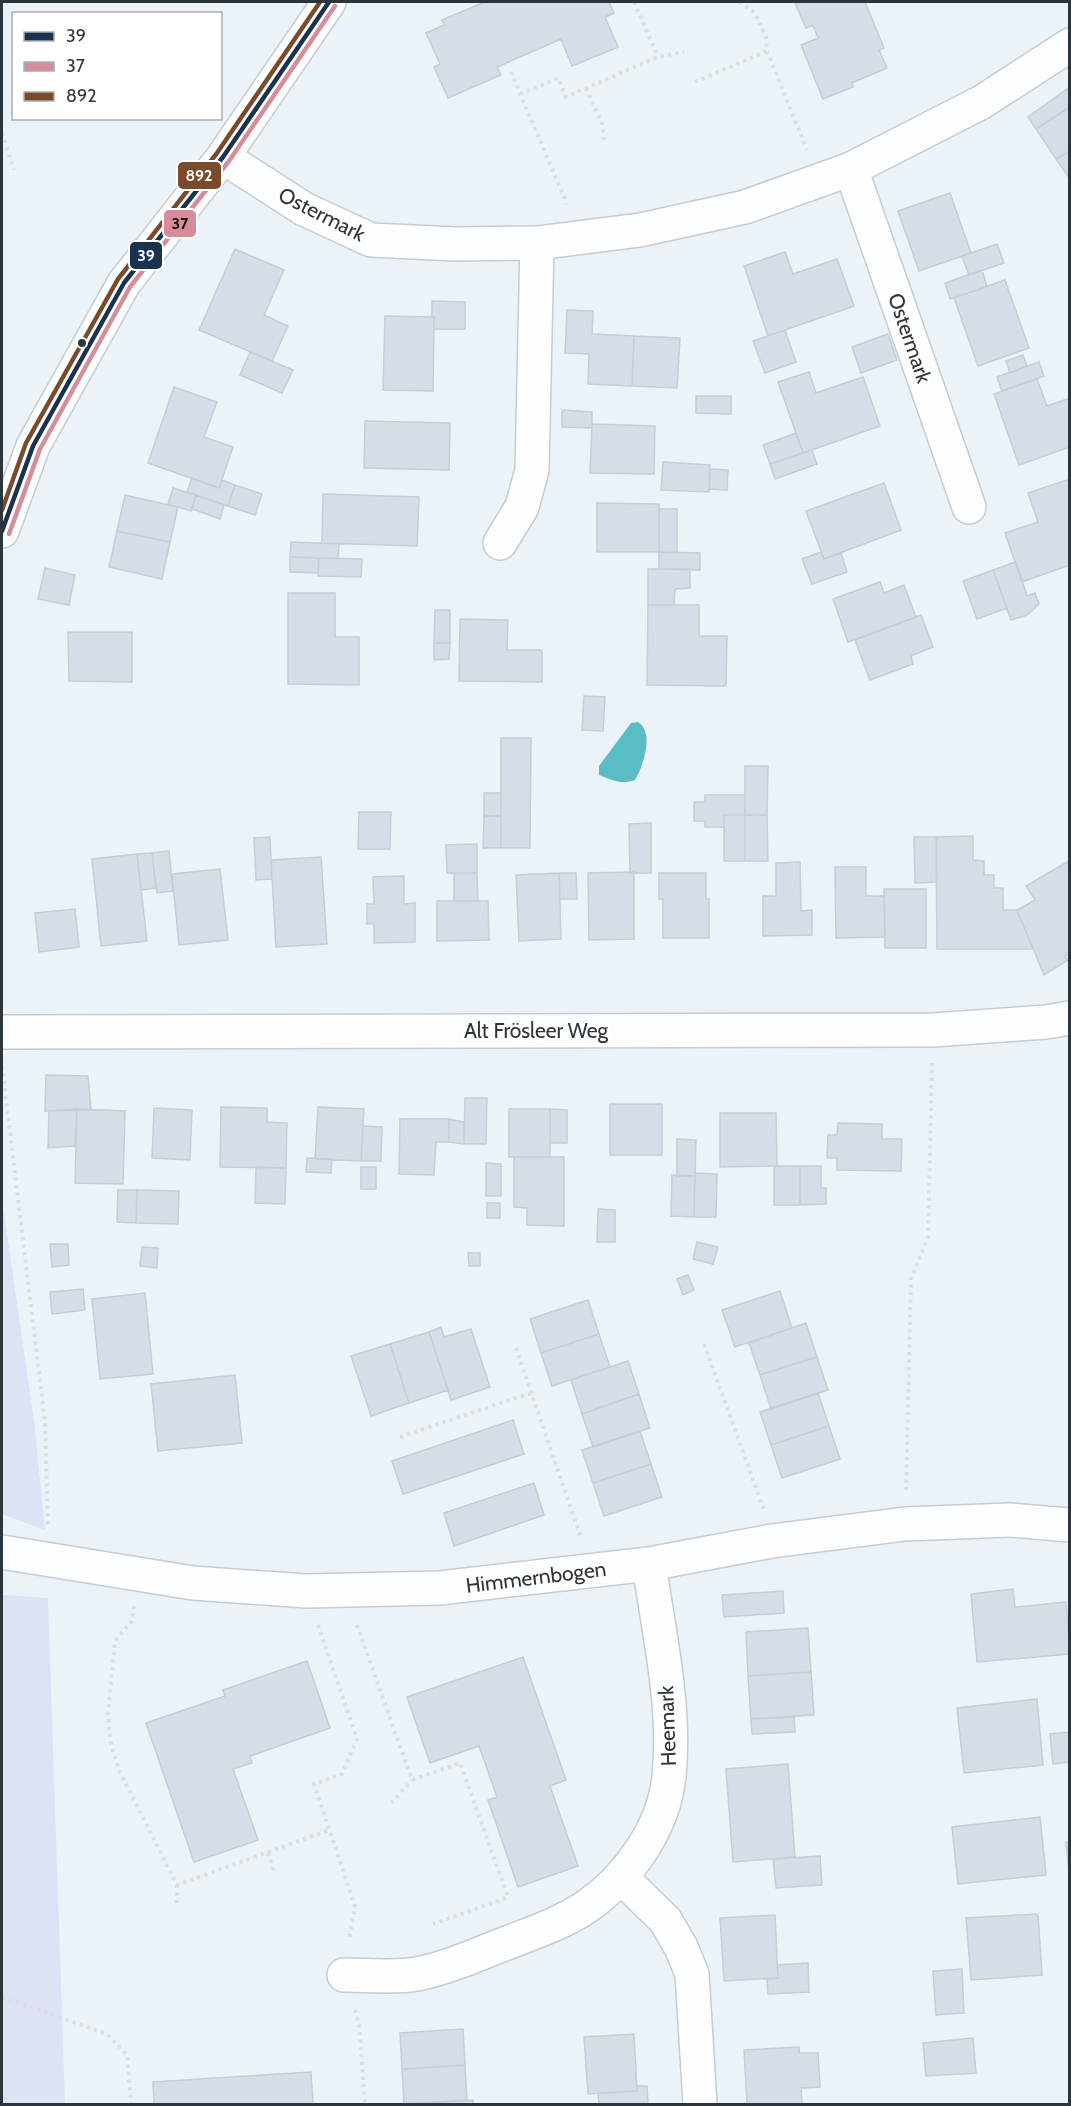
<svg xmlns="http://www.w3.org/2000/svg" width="1071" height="2106" viewBox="0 0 1071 2106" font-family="Cabin,sans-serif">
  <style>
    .green { fill: #dee2f5 }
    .water { fill: #5abcc4 }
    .building { fill: #d5dde7; stroke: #c7cdd3; stroke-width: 1.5 }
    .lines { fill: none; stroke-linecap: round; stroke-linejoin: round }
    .minor-casing { stroke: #c5ccd2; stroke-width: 36 }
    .path { stroke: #dcdedf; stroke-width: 4; stroke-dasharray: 3 4.5; stroke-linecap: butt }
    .minor { stroke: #fcfdfe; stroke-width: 33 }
    .bus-1-casing { stroke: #fff; stroke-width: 9 }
    .bus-2-casing { stroke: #fff; stroke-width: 9 }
    .bus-3-casing { stroke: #fff; stroke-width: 9 }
    .bus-1 { stroke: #193250; stroke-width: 4.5 }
    .bus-2 { stroke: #d78c99; stroke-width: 4.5 }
    .bus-3 { stroke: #7a4b2a; stroke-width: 4.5 }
    .bus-dot { fill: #2c353b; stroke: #fff; stroke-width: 2 }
    .labels { text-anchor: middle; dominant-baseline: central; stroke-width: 5; stroke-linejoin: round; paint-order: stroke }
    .street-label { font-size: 21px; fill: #2c353b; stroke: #fff }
    .line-badge { stroke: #fff; stroke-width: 2 }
    .badge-label { font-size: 16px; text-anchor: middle; font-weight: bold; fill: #fff }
    .pale-badge-label { font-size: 16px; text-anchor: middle; font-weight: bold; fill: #111 }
  </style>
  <rect width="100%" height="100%" fill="#ecf3f8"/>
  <path class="green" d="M2,1199L34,1421L45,1530L2,1514Z
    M2,1595L48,1598L65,2104H2Z"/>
  <path class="water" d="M638,722C655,733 643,766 635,780C621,785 612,780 599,775V766L631,723Z"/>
  <path class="building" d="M485,2H609L614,13L605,17L618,47L572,66L561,39L497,67L501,75L448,98L434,67L440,64L426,33L444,25L442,20Z
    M799,2H865L884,48L879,50L887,68L852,83L853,87L823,99L801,45L818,38L813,25L806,28L795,3Z
    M1067,89L1070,92V107L1036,129L1028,117Z
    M1070,107V151L1056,159L1036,129Z
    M1070,151V179L1056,159Z
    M950,193L971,253L919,271L898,211Z
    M997,244L1004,263L969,275L962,256Z
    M235,249L284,270L264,315L288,326L272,361L199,330Z
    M785,252L793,274L837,259L854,306L768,336L744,266Z
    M982,270L987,287L950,299L945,283Z
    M1005,280L1029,348L978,366L954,298Z
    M432,301L465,302V329H434V317H432Z
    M567,310L593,311L592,334L634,336L632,386L588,384L589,354L565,353Z
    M385,316L434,317L433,391L383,390Z
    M785,330L796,362L765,373L753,341Z
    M888,334L897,360L861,373L852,347Z
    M634,336L680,338L677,388L632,386Z
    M250,352L293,370L282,393L240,375Z
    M1023,355L1027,366L1010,373L1006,361Z
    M1039,362L1044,376L1002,391L997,377Z
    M809,372L816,393L863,377L880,426L803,453L778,382Z
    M1037,379L1047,406L1070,398V447L1019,465L994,394Z
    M174,387L217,402L204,437L233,447L219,488L148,463Z
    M696,396H731V414L696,413Z
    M562,410L592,412V428L562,427Z
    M365,421L450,423L449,470L364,468Z
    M592,424L655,426L654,474L590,473Z
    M796,433L803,453L770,464L763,445Z
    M812,450L817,464L775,479L770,464Z
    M663,462L710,465L709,492L661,490Z
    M710,469L728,470L727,490L709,489Z
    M192,478L219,488L222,480L235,485L228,506L187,492Z
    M1070,479V565L1022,582L1005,533L1038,522L1028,493Z
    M884,483L901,530L824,559L806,511Z
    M235,485L262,494L255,515L228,506Z
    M173,488L196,495L191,511L168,504Z
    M323,494L419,497L417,546L322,543Z
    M125,495L178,507L170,542L117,531Z
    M196,495L224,505L220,519L192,509Z
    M597,503L659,504V552H597Z
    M659,509H677V553L659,552Z
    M117,531L170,542L162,579L109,567Z
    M291,542L339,544L338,559L290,557Z
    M659,552L700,553V570L659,569Z
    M821,552L824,559L841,553L847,572L812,584L802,559Z
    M290,557L319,558L318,573L290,572Z
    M319,558L362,559L361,577L318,576Z
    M1016,562L1027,596L1035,593L1039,604L1027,615L1011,620L993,570Z
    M45,568L75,575L69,605L38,599Z
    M648,569H690V588L675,589L674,605H648Z
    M993,570L1007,608L977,619L963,581Z
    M880,582L884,593L904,585L916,617L848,642L833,599Z
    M288,593H335V637H359V685L288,684Z
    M648,605H699V636H727L726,686L647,685Z
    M435,610H450V643H434Z
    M921,615L933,647L911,656L913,664L870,680L855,640Z
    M460,619L508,620L507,650H542V682L459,681Z
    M68,632H132V682L69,681Z
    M434,643H450L449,659L434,660Z
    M584,696L605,697L603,731L582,730Z
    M501,738H531L530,848H501Z
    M745,766H768L767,815H745Z
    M484,793H501V816H484Z
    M705,795H745V815H724V827H705V821H694V802H705Z
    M359,812H391L390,849H358Z
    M724,815H745V861H724Z
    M745,815H767L768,861H745Z
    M484,816H501V848H483Z
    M651,823V873H630L629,824Z
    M973,836V860L984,861V875H994V888H1003V910H1017L1033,949H937L936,837Z
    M270,837L272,879L256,880L254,838Z
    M914,837H936L937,882L915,883Z
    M477,844V873H447L446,845Z
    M169,851L173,891L157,893L152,853Z
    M152,853L156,888L141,890L137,854Z
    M137,854L147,941L101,946L92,859Z
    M321,857L327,944L276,947L271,860Z
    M800,862L801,911L812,910V935L763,936V896H776V863Z
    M1067,862L1070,867V953L1065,956L1068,960L1044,975L1017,910L1035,900L1026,886Z
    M835,867H866V896H884L885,937L836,938Z
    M220,869L228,940L179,945L172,874Z
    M634,872V939L589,940L588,873Z
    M454,873H477L478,901H454Z
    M559,873H576L577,899H560Z
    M559,873L561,939L519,941L516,875Z
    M659,873H706V899H709V938H663V899H659Z
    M404,876V904L415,903V942L374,943V924H367V904H374L373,877Z
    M884,889H926V948H885Z
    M437,901H488L489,940L437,941Z
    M75,909L79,947L39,952L35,913Z
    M46,1075L88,1076L91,1110L45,1111Z
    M465,1098H487L486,1144H464Z
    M610,1104H662V1155H610Z
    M221,1107L267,1108V1122L287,1123L286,1168L220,1167Z
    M318,1107L364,1109L361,1161L315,1159Z
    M154,1108L192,1110L190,1160L152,1158Z
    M77,1109L75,1146L48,1148L49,1111Z
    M77,1109L125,1111L123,1184L75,1183Z
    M509,1109H550V1157H509Z
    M550,1109L567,1110V1143H550Z
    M720,1113H776L777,1166L720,1167Z
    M400,1119H449V1142H436L434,1175L399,1174Z
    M449,1119L464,1122V1144L449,1142Z
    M838,1123L882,1124V1139H902L901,1171L837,1170V1158H827L828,1135H837Z
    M363,1126L382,1127L381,1161H361Z
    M677,1139L696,1140L695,1176H677Z
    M514,1157H564V1226L527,1225V1208L514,1207Z
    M307,1158L332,1159L331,1173L306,1172Z
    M486,1163L501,1164V1196H486Z
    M774,1166H800V1205H774Z
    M800,1166H821V1188H826V1204L800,1205Z
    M256,1167L286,1168L285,1204L255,1203Z
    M361,1167H376V1189H361Z
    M695,1173L717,1174L716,1217H694Z
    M672,1175L695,1176L694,1217L671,1216Z
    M118,1190H137L136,1223L117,1222Z
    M137,1190L179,1191L178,1224L136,1223Z
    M487,1203H500V1218H487Z
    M598,1209L615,1210V1242H597Z
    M697,1242L718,1247L713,1264L693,1259Z
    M50,1244H68L69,1265L52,1267Z
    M142,1247L158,1248L157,1268L140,1266Z
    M468,1253H480V1266H469Z
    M688,1275L694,1290L683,1295L677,1279Z
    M83,1289L85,1310L52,1314L50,1292Z
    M780,1291L792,1328L735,1347L722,1310Z
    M145,1293L153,1374L100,1379L92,1299Z
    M588,1300L599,1334L541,1353L530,1319Z
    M806,1323L817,1357L760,1375L749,1343Z
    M441,1327L444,1337L471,1329L490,1387L451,1400L429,1332Z
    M429,1332L448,1390L409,1403L390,1344Z
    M599,1334L610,1367L552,1386L541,1353Z
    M390,1344L409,1403L371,1416L351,1356Z
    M817,1357L828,1390L771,1409L760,1375Z
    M628,1361L639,1394L582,1414L571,1380Z
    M235,1375L242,1443L158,1451L151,1384Z
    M818,1393L829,1426L771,1445L760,1412Z
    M639,1394L650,1428L593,1447L582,1414Z
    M513,1420L524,1454L403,1494L392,1461Z
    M829,1426L840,1459L782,1478L771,1445Z
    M640,1431L651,1464L593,1483L582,1450Z
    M651,1464L662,1497L604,1516L593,1483Z
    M534,1483L544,1515L454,1546L444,1513Z
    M1013,1589L1015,1607L1066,1602L1070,1654L977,1662L971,1594Z
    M783,1591L784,1613L724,1617L722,1595Z
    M808,1628L811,1672L748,1676L746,1632Z
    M523,1657L566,1780L550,1786L578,1866L518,1887L488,1800L497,1797L479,1746L430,1763L407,1697Z
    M307,1661L330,1728L250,1756L252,1763L233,1769L258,1840L194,1862L146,1723L225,1696L223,1690Z
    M811,1672L814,1715L751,1719L748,1676Z
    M1037,1699L1043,1765L964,1773L957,1708Z
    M794,1717L795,1732L752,1734L751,1719Z
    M1070,1732V1762L1053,1764L1050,1734Z
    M788,1764L795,1857L733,1862L726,1769Z
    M1040,1817L1046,1875L958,1884L952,1827Z
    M1066,1842H1070V1872H1069Z
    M820,1856L822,1885L776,1888L773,1859Z
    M1038,1914L1042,1975L971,1980L966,1918Z
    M775,1915L778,1978L724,1981L720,1918Z
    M808,1963L809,1992L768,1994L767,1979L778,1978L777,1965Z
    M962,1969L964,2013L936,2015L933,1971Z
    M463,2029L465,2065L402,2069L400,2033Z
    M634,2034L637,2091L588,2094L584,2037Z
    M973,2038L976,2073L926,2076L923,2043Z
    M799,2047V2053H818L820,2087L801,2088L802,2104H747L744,2050Z
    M465,2065L467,2100L404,2104L402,2069Z
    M311,2072L313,2104H154L153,2082Z
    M637,2086H647L648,2104H599L598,2093L637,2091Z
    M473,2100V2104H413Z"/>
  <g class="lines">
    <defs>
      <path id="minor" d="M223,157L304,209L371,240L456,244L537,243L640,230L745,207L851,169L982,102L1070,45
        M851,169L969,507
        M2,531L33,446L124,283L223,157L329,2
        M500,543L522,507L532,470L537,243
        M2,1032L933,1030L1046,1022L1070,1018
        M2,1552L193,1583L306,1591L440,1588L649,1564L772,1541L905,1524L1010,1520L1070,1525
        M621,1877L665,1920L681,1947L692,1974L700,2104
        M344,1975C368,1975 394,1978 417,1974C446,1968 472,1957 499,1946C527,1935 561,1924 586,1907C628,1878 664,1828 669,1776C676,1706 659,1634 649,1564"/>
    </defs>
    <use href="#minor" class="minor-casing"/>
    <path class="path" d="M634,2L658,57
      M739,2L755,13L766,37L767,51L807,150
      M511,72L567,204
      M695,82L767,51
      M586,88L602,124L604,141
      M520,94L558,78L566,97L658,57L684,52
      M2,133L14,170
      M2,1066L45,1422L48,1524
      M704,1344L764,1510
      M516,1348L581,1538
      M400,1437L531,1393
      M906,1490L911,1279L928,1237L932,1063
      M134,1606L132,1621L115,1641L108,1713L111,1745L120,1772L177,1885L329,1830
      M318,1625L357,1739L342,1774L314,1784L355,1906L349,1941
      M357,1625L412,1780L460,1763L508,1897L433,1924
      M391,1803L412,1780
      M268,1853L274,1871
      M177,1885V1903
      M2,1997L107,2034L127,2055L131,2104
      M355,2010L359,2024L365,2104"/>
    <use href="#minor" class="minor"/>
    <defs>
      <path id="bus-1" d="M2,531L33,446L124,283L223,157L329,2"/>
      <path id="bus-2" d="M9,534L40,449L130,287L229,161L335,6"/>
      <path id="bus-3" d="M2,510L26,443L118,279L217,153L320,2"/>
    </defs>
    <use href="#bus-1" class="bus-1-casing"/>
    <use href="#bus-2" class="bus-2-casing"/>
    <use href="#bus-3" class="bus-3-casing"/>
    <use href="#bus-1" class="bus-1"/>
    <use href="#bus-2" class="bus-2"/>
    <use href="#bus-3" class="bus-3"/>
  </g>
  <circle class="bus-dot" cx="82" cy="343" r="5"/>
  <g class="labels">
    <g class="street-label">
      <text transform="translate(322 214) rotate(27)">Ostermark</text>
      <text transform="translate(910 338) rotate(71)">Ostermark</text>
      <text x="536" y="1030">Alt Frösleer Weg</text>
      <text transform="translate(536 1577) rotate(-7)">Himmernbogen</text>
      <text transform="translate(667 1726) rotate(-92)">Heemark</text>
    </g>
  </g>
  <g class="line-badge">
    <rect x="177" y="161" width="45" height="29" rx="6" fill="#7a4b2a"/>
    <rect x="163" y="209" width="34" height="29" rx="6" fill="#d78c99"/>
    <rect x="129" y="241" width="34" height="29" rx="6" fill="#193250"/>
  </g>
  <g class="badge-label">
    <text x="199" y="181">892</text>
    <text x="146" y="261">39</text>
  </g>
  <g class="pale-badge-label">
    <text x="180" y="229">37</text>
  </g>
  <rect width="1071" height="2106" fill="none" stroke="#2c353b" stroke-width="6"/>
  <rect x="12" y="12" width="210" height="108" fill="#ffffff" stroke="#abaeb1" stroke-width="1.5"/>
  <rect x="24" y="32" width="30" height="9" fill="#193250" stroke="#abaeb1" stroke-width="1.5"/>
  <text x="66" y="42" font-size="18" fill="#2c353b">39</text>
  <rect x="24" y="62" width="30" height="9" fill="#d78c99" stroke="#abaeb1" stroke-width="1.5"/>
  <text x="66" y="72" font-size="18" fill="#2c353b">37</text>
  <rect x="24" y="92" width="30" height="9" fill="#7a4b2a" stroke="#abaeb1" stroke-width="1.5"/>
  <text x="66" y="102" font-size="18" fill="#2c353b">892</text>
</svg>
